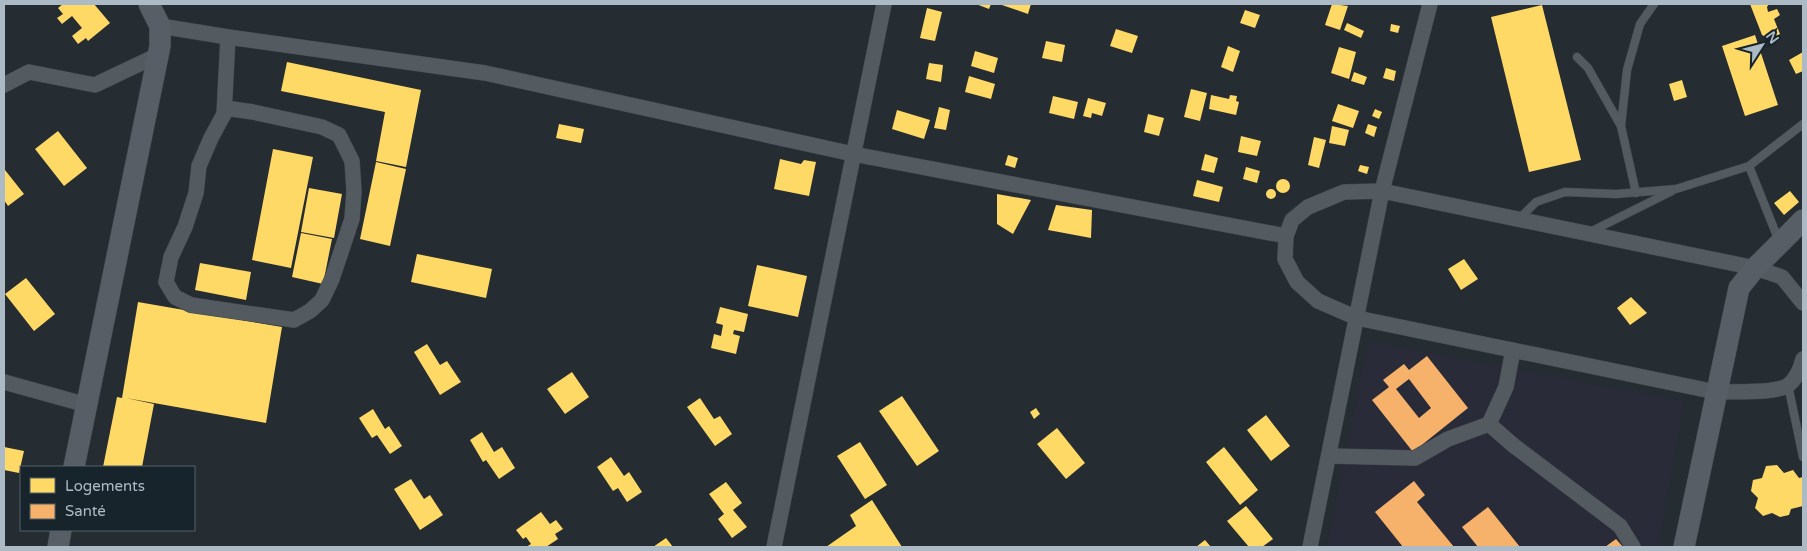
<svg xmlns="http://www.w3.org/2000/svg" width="1807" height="551" viewBox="0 0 1807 551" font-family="'Varela Round',sans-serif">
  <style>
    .medical { fill: #292b38 }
    .homes { fill: #ffd966 }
    .health { fill: #f6b26b; fill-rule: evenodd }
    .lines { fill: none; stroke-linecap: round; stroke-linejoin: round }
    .lane-casing { stroke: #42484d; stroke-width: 9 }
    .street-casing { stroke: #42484d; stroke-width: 16 }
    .secondary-casing { stroke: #42484d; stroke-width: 22 }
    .lane { stroke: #545b60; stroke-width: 8 }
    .street { stroke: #545b60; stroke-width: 15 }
    .secondary { stroke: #585e65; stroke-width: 21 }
  </style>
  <rect width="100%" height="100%" fill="#252c32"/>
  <path class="medical" d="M1368,341L1685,401L1658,547H1327Z"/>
  <path class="homes" d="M63,4H94L110,23L88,41L86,38L78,44L72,36L82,28L72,16L62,24L57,18L63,14L58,8Z
    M976,4H991L989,9Z
    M999,4H1031L1028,14Z
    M1332,4L1348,6L1340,30L1325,25Z
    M1750,4H1769L1767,7L1768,12L1777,9L1780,15L1774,19L1780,34L1770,39L1762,35Z
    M1542,5L1581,160L1529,172L1491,17Z
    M927,8L942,12L935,41L920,38Z
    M1245,10L1260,15L1255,28L1240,23Z
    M1347,23L1364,31L1361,38L1344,30Z
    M1391,24L1400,26L1398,33L1390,31Z
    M1116,29L1138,36L1132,53L1110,46Z
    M1755,35L1778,105L1745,116L1722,46Z
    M1046,41L1065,45L1062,62L1042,58Z
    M1228,46L1240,51L1233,72L1221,67Z
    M1339,47L1356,52L1349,79L1331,73Z
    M975,51L998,58L994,73L971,66Z
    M1803,52V71L1796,74L1789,60Z
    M287,62L421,90L406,167L376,161L385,112L281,91Z
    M929,63L943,65L941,82L926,79Z
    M1386,68L1396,71L1394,81L1383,78Z
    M1354,72L1367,77L1364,85L1351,81Z
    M969,76L995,84L991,99L965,92Z
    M1682,80L1687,97L1674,101L1669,84Z
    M1191,89L1207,93L1200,121L1184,117Z
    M1211,95L1229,99L1230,95L1237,96L1236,101L1239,102L1236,115L1209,109Z
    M1053,96L1078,102L1074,119L1049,113Z
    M1088,98L1106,103L1102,116L1092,113L1091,118L1083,116Z
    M1338,104L1359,111L1353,128L1332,121Z
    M939,107L950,110L946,130L934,128Z
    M1375,109L1382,112L1379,119L1372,116Z
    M897,110L930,120L924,139L892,129Z
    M1148,114L1164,118L1159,136L1144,132Z
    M559,124L584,129L581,143L556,138Z
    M1368,124L1377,127L1374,137L1365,133Z
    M1332,126L1349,130L1345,146L1329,143Z
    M58,131L87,168L64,186L35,149Z
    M1241,136L1261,141L1257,156L1238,152Z
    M1314,137L1326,140L1319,168L1308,165Z
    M273,149L313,157L291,268L252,260Z
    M1205,154L1218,158L1214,173L1201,170Z
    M1008,155L1018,158L1015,168L1005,165Z
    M780,159L801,164L804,160L816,162L809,196L774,189Z
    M376,162L406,169L390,246L360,239Z
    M1360,165L1369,167L1367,174L1358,171Z
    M1246,167L1260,171L1257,183L1243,179Z
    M5,170L24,194L8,206L4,200V171Z
    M1276 186a7 7 0 1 1 14 0a7 7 0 1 1-14 0Z
    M1197,180L1223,187L1219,202L1193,196Z
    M309,188L342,194L334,238L301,232Z
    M1266 194a5 5 0 1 1 10 0a5 5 0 1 1-10 0Z
    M1790,191L1799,202L1784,215L1774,203Z
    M997,194L1031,200L1013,234L997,224Z
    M1056,205L1092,210L1091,238L1048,230Z
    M301,233L332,239L323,284L292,277Z
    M417,254L492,269L486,298L411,282Z
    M1464,259L1478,279L1461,290L1448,269Z
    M200,263L251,272L246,300L195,290Z
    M757,265L807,276L798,317L748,306Z
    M26,278L55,314L34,331L5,294Z
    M1631,297L1647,313L1630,325L1617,308Z
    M138,302L282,327L266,423L126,398L154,404L142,467H103L117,397L122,398Z
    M720,307L748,314L744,332L734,330L733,334L740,336L736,354L711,348L714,334L721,336L723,325L716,323Z
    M427,344L440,365L447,361L461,382L440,395L414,352Z
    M572,372L589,397L565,414L547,389Z
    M902,396L939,451L917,466L879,411Z
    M700,398L714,419L720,416L732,434L715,446L687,407Z
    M1036,408L1040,414L1034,419L1030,412Z
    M373,409L385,429L389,426L402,446L390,454L377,435L372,438L359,418Z
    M1266,415L1290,446L1271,461L1247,430Z
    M1057,428L1085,463L1066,479L1037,444Z
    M482,432L494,452L502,447L515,468L499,479L486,460L483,462L470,440Z
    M860,442L887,485L865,499L837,456Z
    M4,447L24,451L19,473L4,470Z
    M1224,447L1258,490L1240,505L1206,462Z
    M611,457L624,476L629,472L642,492L627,502L618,488L613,491L597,467Z
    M1777,465L1784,473L1793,470L1799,478L1803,477V506L1791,509L1789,515L1780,517L1772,513L1763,516L1755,508L1758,498L1751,491L1753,480L1762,478L1766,466Z
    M411,479L424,499L430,495L443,515L420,530L394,489Z
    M726,482L742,503L733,510L747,527L732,538L718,519L724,514L709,494Z
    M872,500L902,547H826L856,526L850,515Z
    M1246,506L1273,539L1262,547H1249L1227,521Z
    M541,512L550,524L556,520L563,529L555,534L558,539L546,547H526L531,544L526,537L523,539L516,530Z
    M666,538L673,547H653Z
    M1205,540L1211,547H1196Z"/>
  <path class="health" d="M1427,356L1468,408L1413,452L1372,400L1389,387L1383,380L1404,364L1409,370ZM1409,379L1431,408L1419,418L1396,389Z
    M1414,481L1425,495L1417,502L1454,547H1403L1375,512Z
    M1488,507L1520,547H1478L1462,527Z
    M1616,539L1623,547H1605Z"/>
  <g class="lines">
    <defs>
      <path id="lane" d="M1577,57L1588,68L1621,126
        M1749,166L1779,241
        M1636,193L1621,126L1627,70L1640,24L1654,4
        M1519,219L1536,202L1565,192L1616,194L1676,189L1749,166L1803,124
        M1590,232L1672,191
        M1788,385L1803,457"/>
      <path id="street" d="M160,26L228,37L485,73L853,154L1286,236
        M4,85L29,72L95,85L158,55
        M225,108L253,112L322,127L339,135L352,161L354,191L352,219L332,279L322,300L310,311L294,320L191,305L175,297L166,282L171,257L185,227L196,193L199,166L211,138L224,114L228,37
        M1803,303L1782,277L1755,268L1382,191L1344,192L1308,207L1292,220L1286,236L1285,259L1297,282L1318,301L1357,318L1716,392C1734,391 1772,394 1787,386C1795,381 1801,368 1803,359
        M1513,350L1506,387L1489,424L1513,445L1620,526L1633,547
        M4,382L87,405
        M1329,456L1415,458L1448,439L1489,424
        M774,547L884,4
        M1310,547L1382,191L1430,4"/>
      <path id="secondary" d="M74,467L160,46V26L149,4
        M58,547L61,530
        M1684,547L1739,288L1755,268L1803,220"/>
    </defs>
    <use href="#lane" class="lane-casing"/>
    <use href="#street" class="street-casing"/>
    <use href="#secondary" class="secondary-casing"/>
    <use href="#lane" class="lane"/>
    <use href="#street" class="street"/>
    <use href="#secondary" class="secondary"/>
  </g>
  <rect width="1807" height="551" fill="none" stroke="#acbac5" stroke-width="10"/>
  <rect x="20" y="466" width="175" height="65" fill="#18242c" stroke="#536069"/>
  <rect x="30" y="478" width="25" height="15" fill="#ffd966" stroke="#536069"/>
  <text x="65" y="491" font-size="15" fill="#acbac5">Logements</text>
  <rect x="30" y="504" width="25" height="15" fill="#f6b26b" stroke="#536069"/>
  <text x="65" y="516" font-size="15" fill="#acbac5">Santé</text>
  <g transform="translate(1762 45) rotate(54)" stroke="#18242c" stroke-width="4" paint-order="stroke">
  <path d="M0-4L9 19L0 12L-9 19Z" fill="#acbac5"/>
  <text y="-8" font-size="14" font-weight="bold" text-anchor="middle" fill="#acbac5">N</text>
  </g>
</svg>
